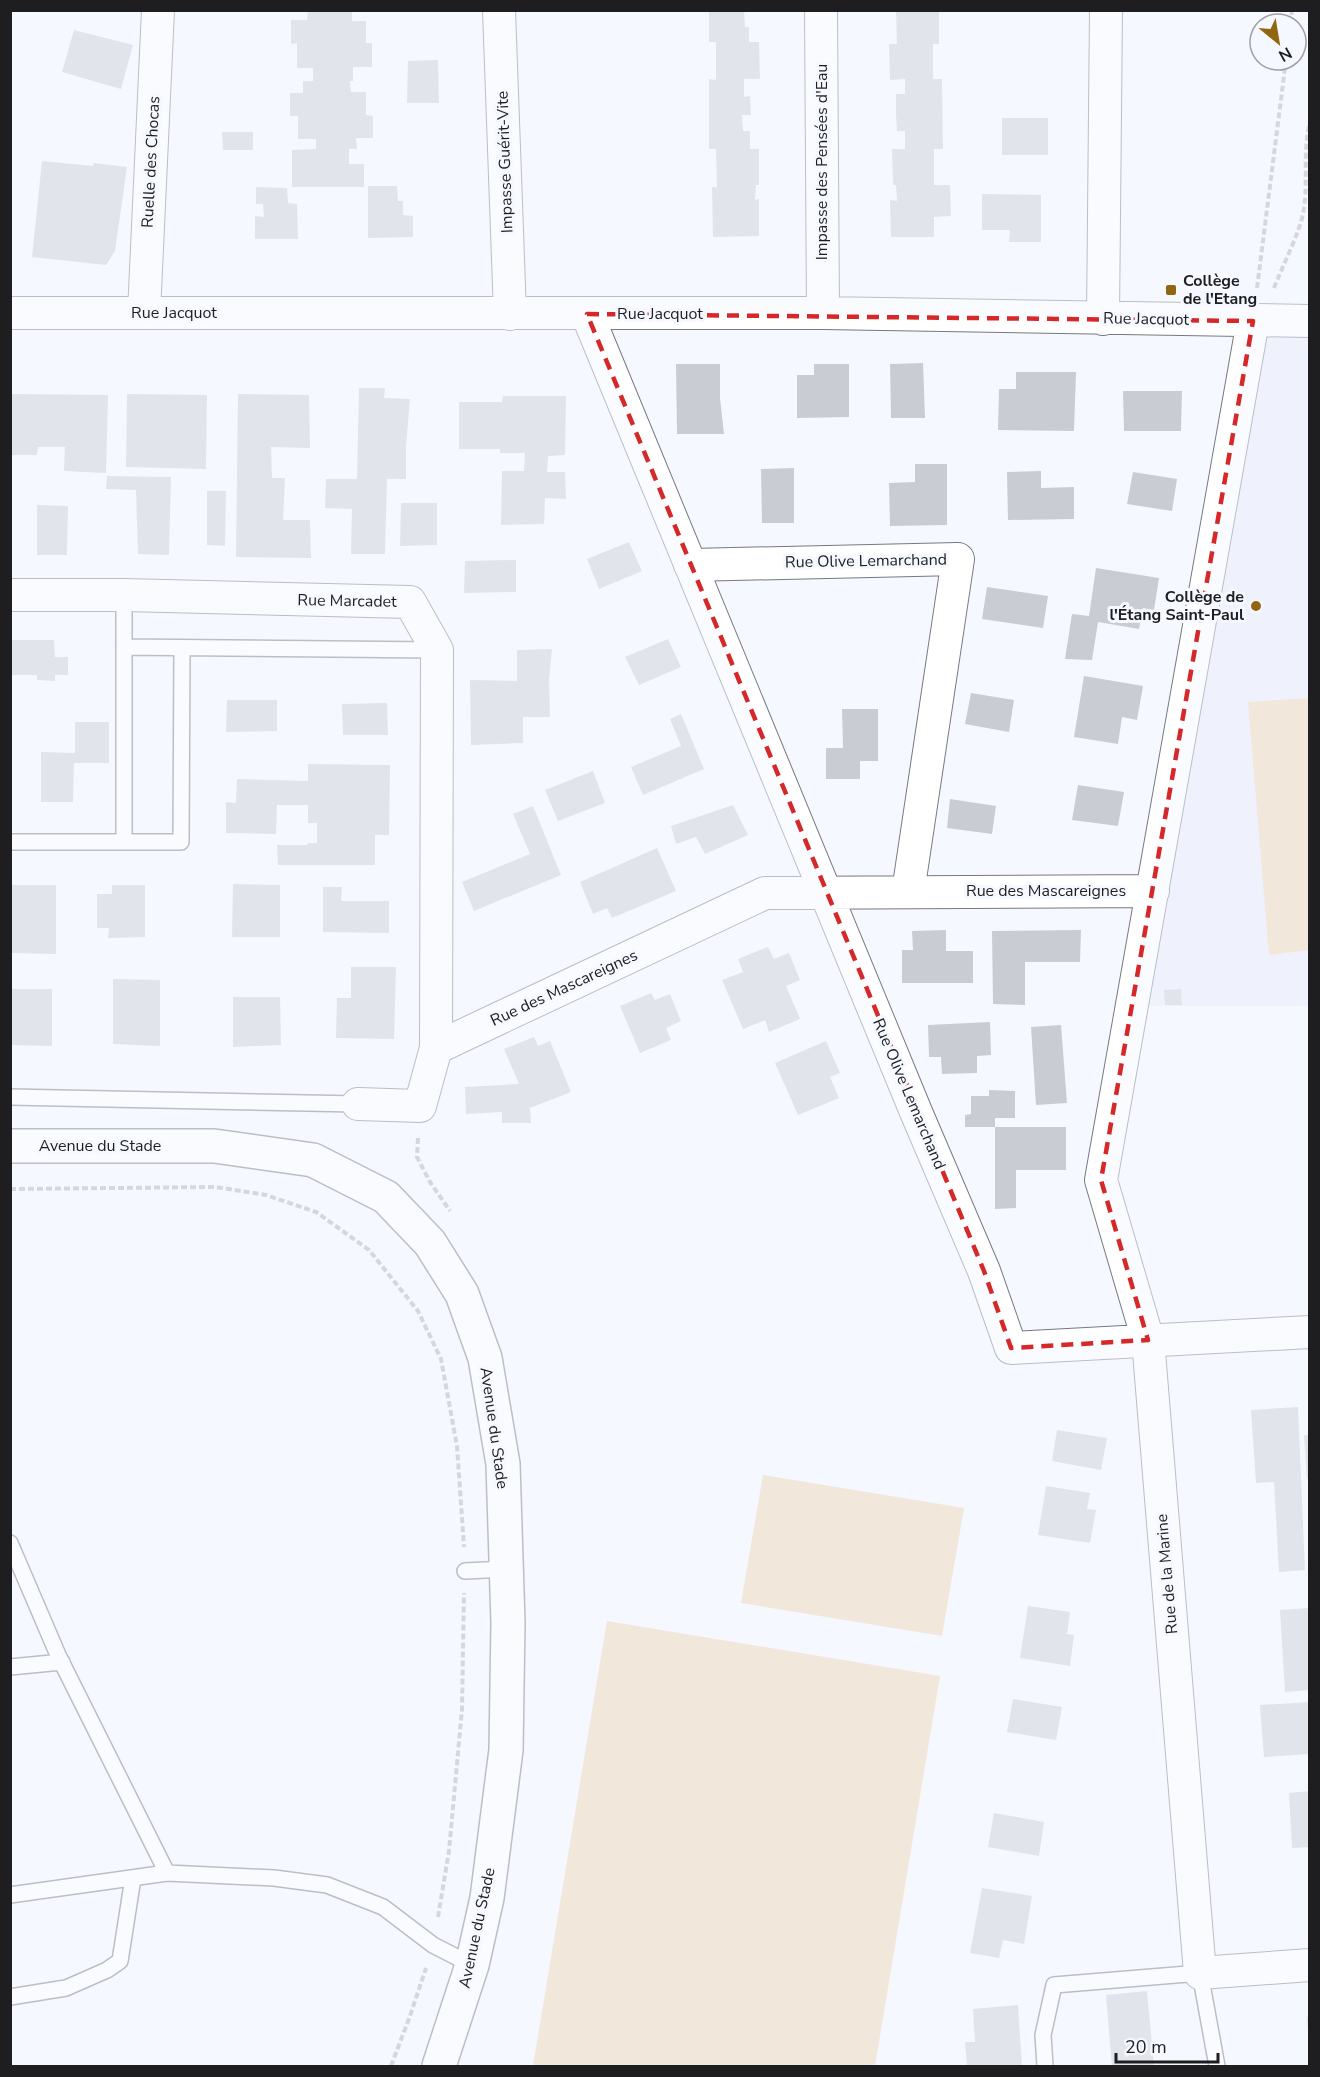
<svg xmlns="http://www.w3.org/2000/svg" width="1320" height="2077" viewBox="0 0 1320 2077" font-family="'Nunito Sans',sans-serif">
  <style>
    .built { fill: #e7ebfa }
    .green { fill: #ead2af }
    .building { fill: #caccd4 }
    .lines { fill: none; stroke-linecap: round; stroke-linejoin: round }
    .service-casing { stroke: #777980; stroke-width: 18 }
    .minor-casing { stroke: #777980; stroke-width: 34 }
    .tertiary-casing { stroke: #777980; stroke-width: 36 }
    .path { stroke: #adafb4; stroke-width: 4; stroke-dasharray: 6 3; stroke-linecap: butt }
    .service { stroke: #fff; stroke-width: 15 }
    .minor { stroke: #fff; stroke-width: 32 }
    .tertiary { stroke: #fff; stroke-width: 33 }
    .marked { fill: none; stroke: #d62828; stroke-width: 4.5; stroke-dasharray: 12 8; stroke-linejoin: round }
    .poi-dot { fill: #926611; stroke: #f6f8ff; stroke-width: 2 }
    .labels { text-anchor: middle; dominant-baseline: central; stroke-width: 6; stroke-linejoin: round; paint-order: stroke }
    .street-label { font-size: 16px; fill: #1e1e21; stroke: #f6f8ff }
    .poi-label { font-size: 16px; font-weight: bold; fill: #1e1e21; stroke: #f6f8ff; text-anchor: start }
  </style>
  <rect width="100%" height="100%" fill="#f6f8ff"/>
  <path class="built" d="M1253,321H1309V1006H1132Z"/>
  <path class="green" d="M1309,698V950L1269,955L1248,702Z
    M763,1475L964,1508L942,1636L741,1603Z
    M607,1621L940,1676L875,2066H533Z"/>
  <path class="building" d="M308,10H352V21H366V43H372V67H353V81H350L351,92H366V115L373,116V138H356L357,149H349V164H364V187H292V150L316,149V139H298V116H290V93H303V81H313V68H297V43L291,44V20H307Z
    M709,10H744L745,27H749V42H759L760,79H744V97L750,96L751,115H742L743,131H750V149H759V185H756L755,200L759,199V236L713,237L712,187H717L716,149H709V79L716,80V42H709Z
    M896,10H939V44H933V79H942L943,149H934V185H950L951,216L934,217V237H891L890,200L897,201L896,185H893L892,149H905V131H897L896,114V94H905V79L890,80L889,44H897Z
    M74,30L133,45L121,89L62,72Z
    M438,60L439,103H407L408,61Z
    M1002,118H1048V155H1002Z
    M222,132H253V150H223Z
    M42,161L93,166L94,163L127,167L115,251L106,265L32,257Z
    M368,186H397L398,201H403V215L413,216V237L368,238Z
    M256,187L287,188L288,203L297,204L298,239H255V216L264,217L263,204H256Z
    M982,194L1041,195V242H1009L1010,230H982Z
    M923,363L925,418H891L890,364Z
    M676,364H720V398L724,434H677Z
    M814,364H849V417L797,418V375H814Z
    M1016,372H1076L1074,431L998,430L999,389H1016Z
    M359,388H385L384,398L410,399L406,446V479H387L385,554H351L352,509L325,508L326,479H357Z
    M1123,391H1182L1181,431H1124Z
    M10,394L108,395L106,473L64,471L65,447H38L37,455H10Z
    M127,394L207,395L206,469L126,467Z
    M238,394L309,395L310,448L271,447L272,478H285L283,520H310L311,558L236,557Z
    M503,396H566L565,455L548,456L547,472H565L566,499L545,498L544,524L501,525L502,471H524L525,453H500V449H459V402H502Z
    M915,464H947V525L890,526L889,483L915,482Z
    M794,468V523H762L761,469Z
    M1041,471V488L1074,487V519L1008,520L1007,472Z
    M1133,472L1177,479L1172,511L1127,504Z
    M107,476L171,477L169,555L138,554L136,490L106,489Z
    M207,491H226L225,546L207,545Z
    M401,503H437V545L400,546Z
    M37,505L68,506L67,555H37Z
    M629,542L642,571L599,589L587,559Z
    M516,560V592L464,593L465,561Z
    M1096,568L1159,578L1154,610L1143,608L1139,629L1098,622L1092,660L1065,659L1072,614L1089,616Z
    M987,587L1048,596L1043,628L982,619Z
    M668,639L681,667L639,685L625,657Z
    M10,640H54L55,657H68V675H55V681L37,680V675H10Z
    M552,649L549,680L550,717H523V743L471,745L470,680L517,681V650Z
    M1084,676L1143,686L1137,720L1122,717L1118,744L1074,737Z
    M971,693L1014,700L1009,732L965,724Z
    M227,700H277V731L226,732Z
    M387,703L388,735H343L342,704Z
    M842,709H878V761H860V779H826V748H843Z
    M681,714L704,769L643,795L631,767L681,746L670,719Z
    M75,722H109V763H74L73,802H41V752L75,753Z
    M308,764L390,765L389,835H375V865H278L277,845H307L308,843H317V823H308V805H277L276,834L226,833V802L236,803L237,779L308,781Z
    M593,771L605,803L558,821L545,790Z
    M1078,785L1124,792L1118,826L1072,820Z
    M950,799L996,806L992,834L947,828Z
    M733,805L748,835L705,854L696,837L676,844L671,826Z
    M533,806L561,875L474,911L462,882L530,854L513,814Z
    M657,848L676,891L612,918L607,908L593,914L580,882Z
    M233,884L280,885V937H232Z
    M10,885H56V954L10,953Z
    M112,885H145V937L108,938L109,928H97V894H112Z
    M323,887H342L341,901H389V933L323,932Z
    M946,930V951H973V983H902V950H913L912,931Z
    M1081,930L1080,962H1025V1005L993,1004L992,931Z
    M768,947L774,959L789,953L800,980L786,986L800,1019L769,1032L765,1020L743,1029L722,980L743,972L738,959Z
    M351,967H396L394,1039L336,1038L337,998H351Z
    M113,979L160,980V1046L113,1044Z
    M10,989H52V1046L10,1045Z
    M1181,989L1182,1005H1165L1164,990Z
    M651,993L655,1000L670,994L681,1021L666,1028L671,1040L640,1053L620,1006Z
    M233,997H280L281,1045L233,1047Z
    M990,1022L991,1055L977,1056V1073L942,1074L941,1057H929L928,1025Z
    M1061,1025L1067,1103L1036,1105L1031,1027Z
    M534,1037L538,1046L550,1041L571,1092L530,1108L531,1123H502V1112L466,1114L465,1087L519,1084L504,1049Z
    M826,1041L840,1073L830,1077L839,1098L798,1115L775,1063Z
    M989,1090L1015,1091V1118H995V1127H965V1115L971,1114V1096H989Z
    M995,1127H1066V1170H1016V1208L995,1209Z
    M1298,1407L1305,1570L1279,1572L1274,1482L1256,1483L1251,1410Z
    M1057,1430L1107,1438L1101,1470L1052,1461Z
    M1304,1435H1310V1479H1307Z
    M1046,1486L1090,1493L1087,1509L1096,1510L1090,1543L1038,1535Z
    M1028,1606L1070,1612L1067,1634L1074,1635L1070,1666L1020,1658Z
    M1310,1608V1690L1285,1692L1280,1610Z
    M1013,1699L1062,1707L1056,1740L1007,1732Z
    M1310,1702V1754L1264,1757L1260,1705Z
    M1310,1791V1847L1292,1848L1289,1793Z
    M994,1813L1044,1822L1039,1856L988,1847Z
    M982,1888L1032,1896L1024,1944L1003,1940L999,1958L970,1953Z
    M1147,1991L1154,2066H1112L1106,1995Z
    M1018,2005L1022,2066H967L965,2042H975L973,2009Z
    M1307,2017H1310V2032H1308Z"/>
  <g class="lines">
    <defs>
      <path id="service" d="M124,647L437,650
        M10,842H181L182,648
        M124,842V595
        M10,1097L358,1104
        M10,1543L58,1655L167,1873L274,1878L327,1885L383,1907L433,1945L472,1965
        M465,1571L506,1569
        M10,1667L62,1662
        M10,1895L167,1873
        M10,1997L66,1988L107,1970L120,1961L133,1878
        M1045,2066L1043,2035L1054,1985L1200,1973L1217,2066"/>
      <path id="minor" d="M499,10L510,314
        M821,10L823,313
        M10,313H823L1310,321
        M144,313L158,10
        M587,314L916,1112L984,1271L1011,1348L1310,1332
        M1103,319L1106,10
        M1253,321L1101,1180L1148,1340L1200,1973L1310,1965
        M690,565L958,559L908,892
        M10,595H124L410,602L437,650L436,1048
        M358,1104L420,1106L436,1048L765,893L1153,891"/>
      <path id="tertiary" d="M10,1146H214L313,1160L386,1197L430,1243L462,1294L485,1358L503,1464L508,1623L506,1750L487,1898L472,1965L439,2066"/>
    </defs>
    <use href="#service" class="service-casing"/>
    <use href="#minor" class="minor-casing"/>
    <use href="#tertiary" class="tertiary-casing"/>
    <path class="path" d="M1290,24L1292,10
      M1257,288L1286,60
      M1274,288C1282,267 1299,234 1303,214C1309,184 1302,151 1310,122
      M418,1138L417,1157L430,1182L450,1211
      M10,1189L216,1187L266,1195L316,1212L369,1250L418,1311L441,1359L457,1446L464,1547
      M438,1917L449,1851L462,1709L464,1593
      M391,2066L410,2016L426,1968"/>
    <use href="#service" class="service"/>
    <use href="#minor" class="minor"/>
    <use href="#tertiary" class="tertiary"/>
  </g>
  <path d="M0 0H1320V2077H0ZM587,314L1253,321L1101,1180L1148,1340L1011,1348L984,1271Z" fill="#f6f8ff" fill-opacity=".55" fill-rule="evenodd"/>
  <path class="marked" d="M587,314L1253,321L1101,1180L1148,1340L1011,1348L984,1271Z"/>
  <g class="poi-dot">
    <rect x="1165" y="284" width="12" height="12" rx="3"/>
    <circle cx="1256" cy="606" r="6"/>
  </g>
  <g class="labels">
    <g class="street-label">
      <text transform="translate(151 162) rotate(-87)">Ruelle des Chocas</text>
      <text transform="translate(505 162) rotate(-92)">Impasse Guérit-Vite</text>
      <text transform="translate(822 162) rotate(-90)">Impasse des Pensées d'Eau</text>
      <text x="174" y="313">Rue Jacquot</text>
      <text x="660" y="314">Rue Jacquot</text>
      <text transform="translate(1146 319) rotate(1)">Rue Jacquot</text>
      <text transform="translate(866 561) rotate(-1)">Rue Olive Lemarchand</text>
      <text transform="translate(347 601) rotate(1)">Rue Marcadet</text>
      <text x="1046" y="891">Rue des Mascareignes</text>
      <text transform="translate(564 988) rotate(-25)">Rue des Mascareignes</text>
      <text transform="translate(909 1094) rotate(67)">Rue Olive Lemarchand</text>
      <text x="100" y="1146">Avenue du Stade</text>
      <text transform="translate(494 1428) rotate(82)">Avenue du Stade</text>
      <text transform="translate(1167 1574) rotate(-95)">Rue de la Marine</text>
      <text transform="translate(477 1928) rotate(-78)">Avenue du Stade</text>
    </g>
    <g class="poi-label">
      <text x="1183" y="281">Collège<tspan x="1183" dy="18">de l'Etang</tspan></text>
      <text x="1244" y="597" text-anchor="end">Collège de<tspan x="1244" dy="18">l'Étang Saint-Paul</tspan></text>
    </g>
  </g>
  <rect width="1320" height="2077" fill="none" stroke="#1e1e21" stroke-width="24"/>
  <g transform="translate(1278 42) rotate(150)"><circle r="28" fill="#f6f8ff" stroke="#a0a1a6" stroke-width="1.5"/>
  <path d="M0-4.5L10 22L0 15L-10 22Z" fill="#926611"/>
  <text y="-9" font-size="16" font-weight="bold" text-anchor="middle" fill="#1e1e21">N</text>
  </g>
  <path d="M1116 2053v9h102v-9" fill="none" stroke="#1e1e21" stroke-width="3"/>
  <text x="1125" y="2053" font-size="18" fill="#1e1e21" stroke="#f6f8ff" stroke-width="4.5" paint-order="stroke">20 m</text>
</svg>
